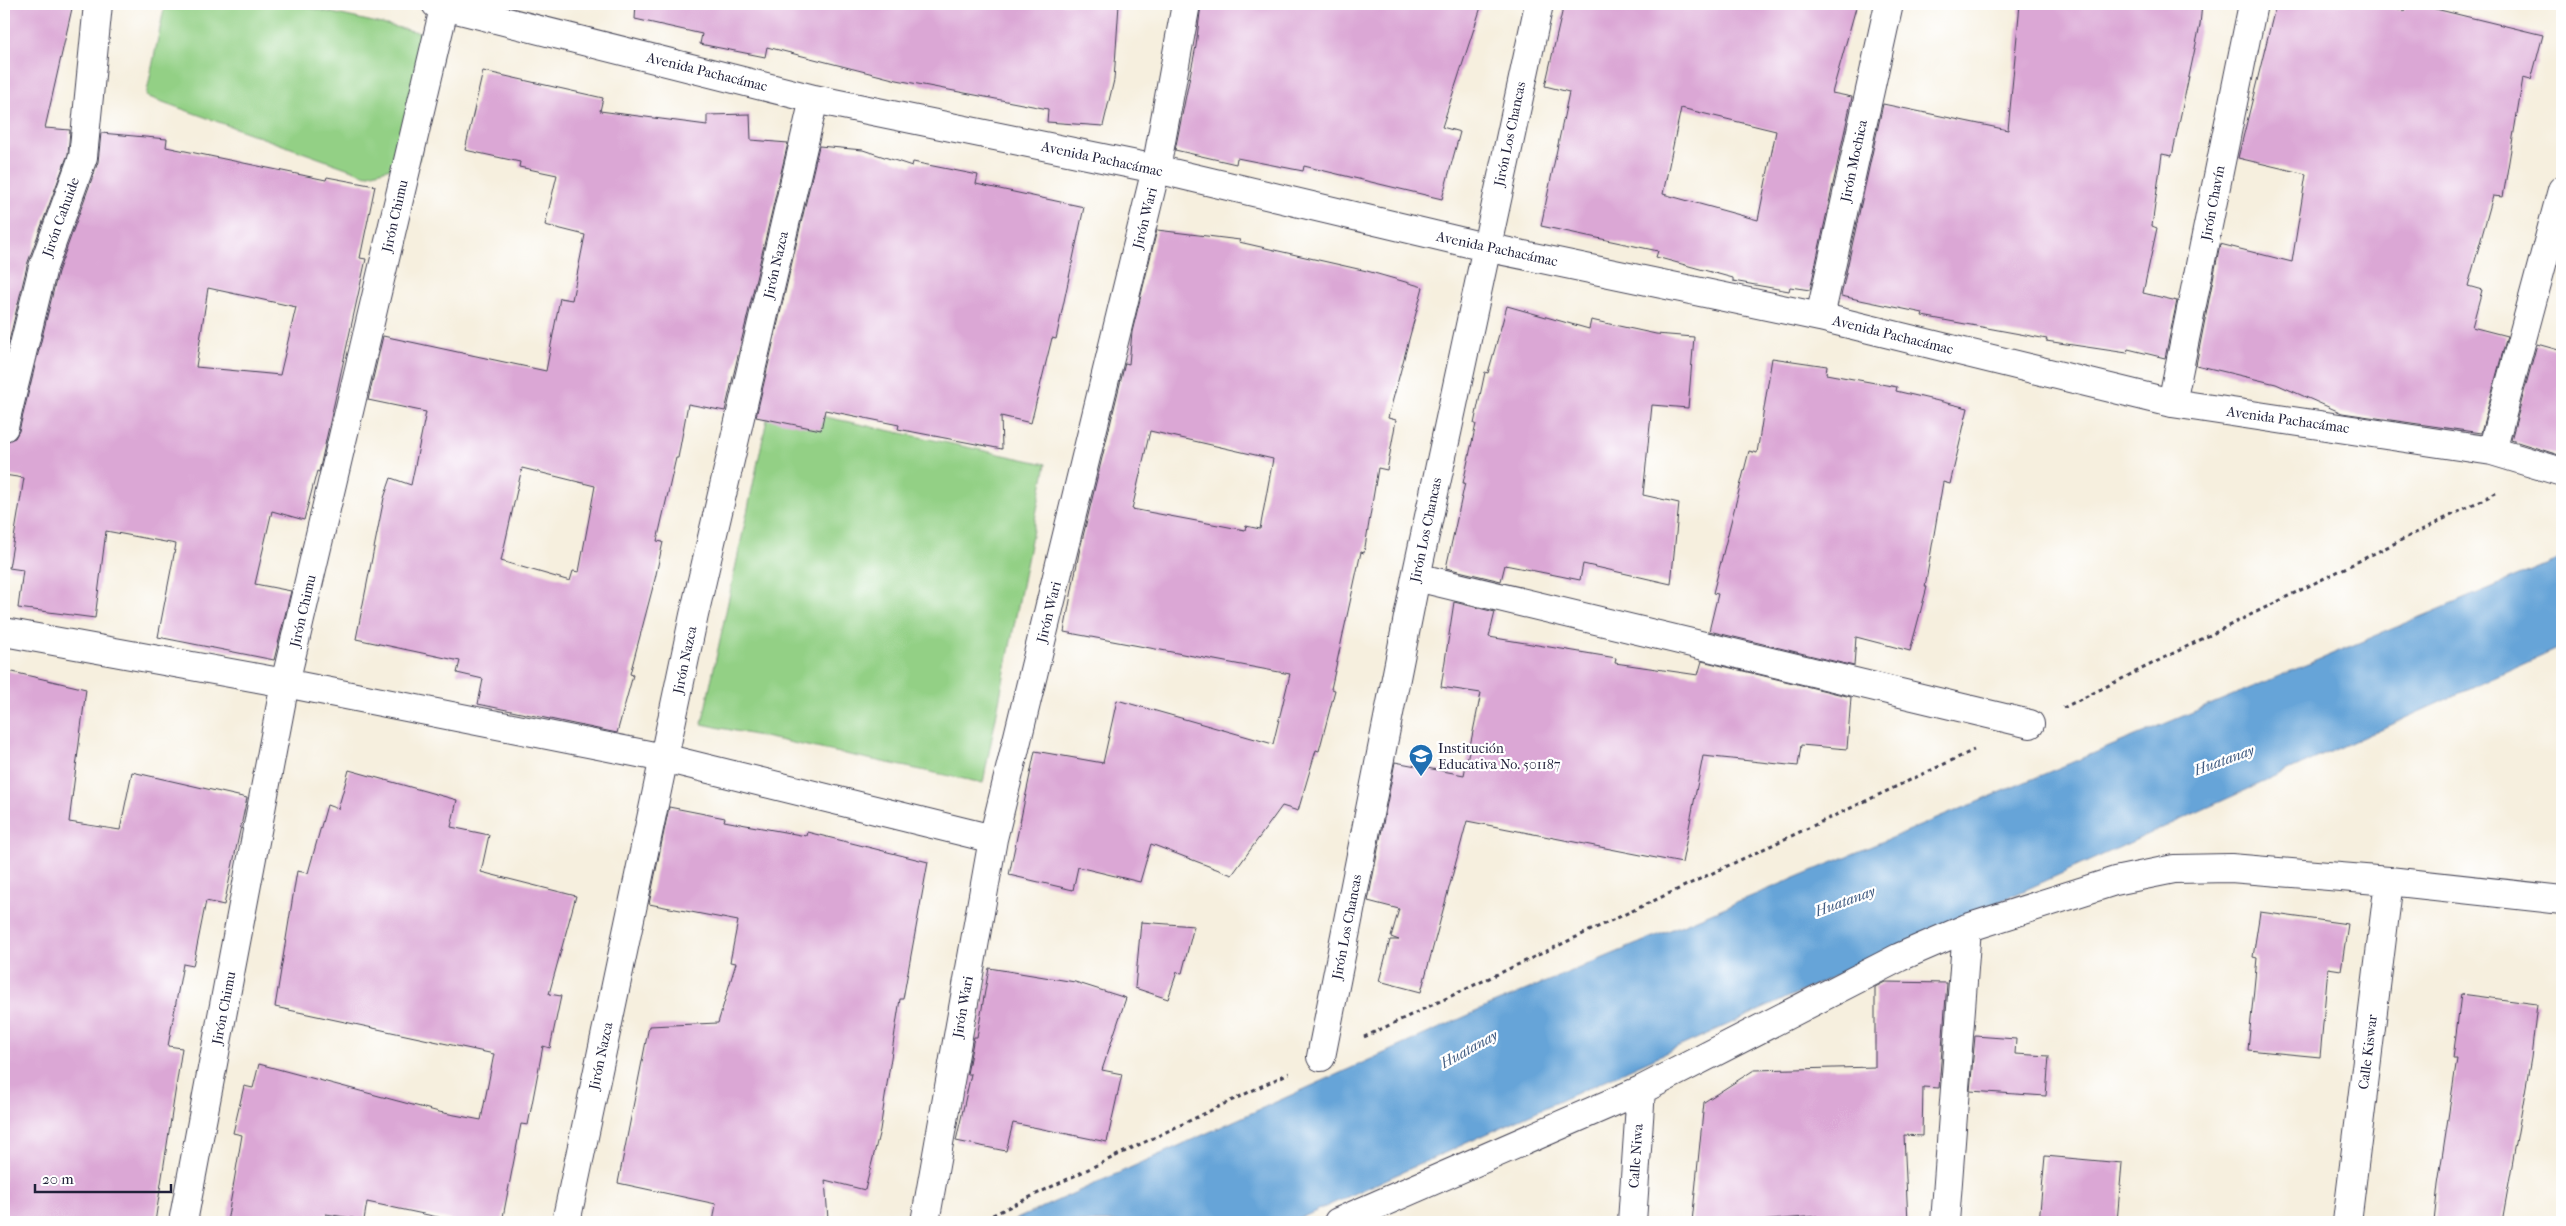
<svg xmlns="http://www.w3.org/2000/svg" width="2566" height="1226" viewBox="0 0 2566 1226" font-family="'IM FELL French Canon',serif">
  <style>
    .green { fill: #93d085; stroke: #5a7960 }
    .water { fill: #66a4d8; stroke: #44638a }
    .building { fill: #dba7d5; fill-rule: evenodd }
    .lines { fill: none; stroke-linecap: round; stroke-linejoin: round }
    .street-casing { stroke: #424153; stroke-width: 30 }
    .path { stroke: #424153; stroke-width: 3; stroke-dasharray: 4 4; stroke-linecap: butt }
    .street { stroke: #fff; stroke-width: 28 }
    .labels { text-anchor: middle; dominant-baseline: central; stroke-width: 4.5; stroke-linejoin: round; paint-order: stroke }
    .street-label { font-size: 14px; fill: #22223b; stroke: #fff }
    .poi-label { font-size: 14px; fill: #22223b; stroke: #fff; text-anchor: start }
    .water-label { font-size: 15px; font-style: italic; fill: #415c82; stroke: #fff }
  </style>
  <rect width="100%" height="100%" fill="#fff"/>
  <filter id="ink" filterUnits="userSpaceOnUse"><feTurbulence type="fractalNoise" baseFrequency=".02" numOctaves="2"/><feDisplacementMap in="SourceGraphic" scale="10" xChannelSelector="R" yChannelSelector="G"/><feConvolveMatrix kernelMatrix="1 2 1 2 8 2 1 2 1" color-interpolation-filters="sRGB"/></filter>
  <filter id="wash" filterUnits="userSpaceOnUse"><feTurbulence type="fractalNoise" baseFrequency=".0096" numOctaves="4" result="noise"/><feDisplacementMap in="SourceGraphic" scale="20" xChannelSelector="R" yChannelSelector="G"/><feGaussianBlur stdDeviation="1.12" result="paint"/><feColorMatrix in="noise" values="0 0 0 0 0 0 0 0 0 0 0 0 0 0 0 0 0 1.4 0 .05"/><feComposite in="paint" operator="in"/></filter>
  <g filter="url(#wash)">
    <rect width="100%" height="100%" fill="#f6efde"/>
    <path class="green" d="M165,4H292L445,38L419,160L366,175L146,96Z
      M770,405L1046,464L983,783L702,724Z"/>
    <path class="water" d="M2562,558V647L1292,1222H1010L1493,1004Z"/>
    <g id="blocks">
      <path class="building" d="M10,4H73L45,128L70,130L68,154L28,262L4,362V10L9,11Z
        M636,4H1119L1114,80L1103,126L1047,122L1048,109L897,80L767,47L765,57L700,44L702,34L635,19Z
        M1201,4H1482L1442,127L1460,132L1442,199L1304,166L1303,171L1237,158L1236,164L1175,150L1196,46Z
        M1564,4H1857L1832,93L1852,97L1810,290L1790,287L1789,291L1733,281V278L1656,257L1658,251L1541,226L1569,92L1545,86ZM1681,108L1776,131L1758,220L1663,194Z
        M2020,4H2202L2200,25L2172,156L2162,154L2152,226L2157,228L2143,293L2177,301L2165,358L2128,349L2127,353L2046,341L2047,339L1922,316L1923,313L1841,296L1883,104L2008,130Z
        M2276,4H2373L2404,11L2406,4H2415L2543,35L2531,80L2523,78L2503,197L2493,196L2468,286L2482,290L2472,327L2507,336L2481,433L2342,413L2276,384L2196,365L2220,244L2292,262L2306,174L2238,158Z
        M483,71L603,98L600,111L707,125V115L750,114L751,140L788,143L725,411L688,404L678,458H676L657,541L663,542L655,579L630,674L633,675L617,733L478,704L483,679L457,673L460,661L356,639L384,498L391,478L411,485L426,412L368,400L383,336L546,371L560,298L572,300L585,235L545,225L557,175L519,167L520,162L465,150ZM522,468L595,486L579,572L573,571L570,581L501,561Z
        M101,133L167,139L166,147L326,180L327,177L375,186L360,258L366,259L319,472L317,471L304,520L272,511L255,584L291,591L274,660L158,637L176,544L106,531L95,618L18,608L23,570L9,568L24,478L4,475V442L15,438L19,431L58,272L98,162ZM208,288L296,307L280,375L196,367Z
        M819,146L863,150L912,166L913,162L978,175L976,184L1084,207L1056,339L1052,338L1031,423L1001,416L1002,449L898,429L899,425L825,410L821,430L756,417Z
        M1157,230L1240,240L1239,242L1367,271L1423,287L1388,418L1396,420L1387,470L1378,468L1364,553L1361,552L1331,689L1335,690L1319,751L1316,750L1298,811L1282,806L1232,875L1151,844L1140,882L1078,867L1073,890L1009,875L1035,751L1103,763L1117,700L1273,744L1290,674L1064,632L1079,553L1125,363L1129,364L1132,332ZM1150,431L1273,459L1260,529L1246,526L1245,530L1132,509Z
        M1507,306L1589,329L1591,320L1656,334L1694,337L1688,408L1652,405L1643,495L1679,503L1671,584L1583,564L1580,580L1505,565L1501,581L1446,568L1465,483H1463L1476,424H1474L1485,372L1488,373Z
        M2537,344L2562,351V456L2511,440Z
        M1772,358L1827,366L1826,374L1897,387L1896,391L1968,408L1950,484L1943,482L1925,587H1927L1910,651L1856,637L1854,666L1709,631L1718,594L1713,593L1749,451L1757,453Z
        M1454,602L1495,612L1489,637L1616,658L1615,663L1698,675L1702,661L1851,697L1847,749L1801,745L1798,766L1703,756L1682,863L1467,821L1421,992L1379,981L1390,940H1399L1391,937L1399,909L1368,901L1395,762L1464,775L1481,693L1441,687Z
        M4,670L86,689L69,822L120,830L132,772L247,798L224,905L206,901L193,966L183,964L168,1046L182,1048L155,1222H4Z
        M349,770L457,800L451,827L489,835L481,872L576,896L549,994L561,996L550,1048L543,1046L528,1125L521,1124L502,1222H461L367,1202L364,1220L326,1214V1222H227L242,1135L233,1133L244,1086L253,1088L259,1064L439,1112L481,1120L494,1054L275,1007L297,871L308,873L327,805L338,809Z
        M669,807L725,818L724,821L806,836L807,832L928,862L903,999H900L880,1130L865,1190L825,1180L828,1219L792,1222H713L716,1204L618,1183L649,1026L718,1023L736,963L730,962L738,921L649,904Z
        M2260,912L2348,924L2341,970L2328,968L2320,1057L2248,1050L2257,958L2253,957Z
        M1141,922L1194,926L1182,973L1177,972L1168,999L1135,988Z
        M989,968L1075,982L1126,998L1102,1070L1122,1074L1107,1142L1013,1123L1006,1151L956,1141L971,1074H967L974,1037H977Z
        M1885,982L1947,983L1939,1088L1923,1087L1922,1136L1904,1135L1908,1222H1817V1216L1748,1222H1692L1704,1102L1754,1070L1875,1067V987Z
        M2461,994L2537,1004L2531,1058L2502,1222H2434L2438,1184L2457,1059H2453Z
        M1975,1036L2016,1039L2015,1054L2049,1056L2046,1096L1970,1091Z
        M2045,1156L2122,1163L2117,1222H2039Z"/>
    </g>
  </g>
  <g filter="url(#ink)">
    <use href="#blocks" fill-opacity="0" stroke="#424153" stroke-width="1"/>
    <g class="lines">
      <defs>
        <path id="street" d="M436,4L814,99L1156,169L1485,247L1820,317L2172,403L2492,451L2562,472
          M1820,317L1889,4
          M2172,403L2253,4
          M4,427L43,267L83,157L98,4
          M2492,451L2562,190
          M1416,577L2030,724
          M4,632L285,683L664,758L993,839
          M1321,1057L1416,577L1539,4
          M183,1222L285,683L445,4
          M566,1222L694,615L814,99
          M925,1222L993,839L1156,169L1186,4
          M1338,1222L1641,1090L1900,957L1967,928L2115,881L2174,869L2231,868L2389,881L2562,900
          M1632,1222L1641,1090
          M1945,1222L1967,928
          M2347,1222L2389,881"/>
      </defs>
      <use href="#street" class="street-casing"/>
      <path class="path" d="M2063,708L2496,493
        M1364,1037L1974,750
        M978,1222L1289,1073"/>
      <use href="#street" class="street"/>
    </g>
  </g>
  <defs>
    <symbol id="school-pin" viewBox="-11 -11 22 30"><path d="M0 17L-7.5 6A9.5 9.5 0 1 1 7.5 6Z" fill="#1f6fb2" stroke="#fff"/><path d="M0-5L7-2L0 1L-7-2ZM-4 1L0 2.5L4 1V4Q0 6-4 4Z" fill="#fff"/></symbol>
  </defs>
  <g fill-rule="evenodd">
    <use href="#school-pin" x="1407" y="742" width="28" height="38"/>
  </g>
  <g class="labels">
    <g class="street-label">
      <text transform="translate(707 72) rotate(14)">Avenida Pachacámac</text>
      <text transform="translate(1510 134) rotate(-78)">Jirón Los Chancas</text>
      <text transform="translate(1102 159) rotate(12)">Avenida Pachacámac</text>
      <text transform="translate(1854 161) rotate(-78)">Jirón Mochica</text>
      <text transform="translate(2213 203) rotate(-79)">Jirón Chavín</text>
      <text transform="translate(395 216) rotate(-77)">Jirón Chimu</text>
      <text transform="translate(61 217) rotate(-70)">Jirón Cahuide</text>
      <text transform="translate(1145 218) rotate(-76)">Jirón Wari</text>
      <text transform="translate(1497 249) rotate(12)">Avenida Pachacámac</text>
      <text transform="translate(776 265) rotate(-77)">Jirón Nazca</text>
      <text transform="translate(1893 335) rotate(14)">Avenida Pachacámac</text>
      <text transform="translate(2288 420) rotate(8)">Avenida Pachacámac</text>
      <text transform="translate(1426 530) rotate(-78)">Jirón Los Chancas</text>
      <text transform="translate(303 611) rotate(-77)">Jirón Chimu</text>
      <text transform="translate(1049 612) rotate(-76)">Jirón Wari</text>
      <text transform="translate(685 660) rotate(-78)">Jirón Nazca</text>
      <text transform="translate(1347 927) rotate(-79)">Jirón Los Chancas</text>
      <text transform="translate(963 1007) rotate(-80)">Jirón Wari</text>
      <text transform="translate(224 1008) rotate(-79)">Jirón Chimu</text>
      <text transform="translate(2368 1052) rotate(-83)">Calle Kiswar</text>
      <text transform="translate(601 1056) rotate(-78)">Jirón Nazca</text>
      <text transform="translate(1636 1156) rotate(-86)">Calle Niwa</text>
    </g>
    <g class="poi-label">
      <text x="1438" y="748">Institución<tspan x="1438" dy="16">Educativa No. 501187</tspan></text>
    </g>
    <g class="water-label">
      <text transform="translate(2224 760) rotate(-20)">Huatanay</text>
      <text transform="translate(1845 901) rotate(-20)">Huatanay</text>
      <text transform="translate(1469 1049) rotate(-29)">Huatanay</text>
    </g>
  </g>
  <rect width="2566" height="1226" fill="none" stroke="#fff" stroke-width="20"/>
  <path d="M35 1184v8h136v-8" fill="none" stroke="#22223b" stroke-width="2.5"/>
  <text x="42" y="1184" font-size="15" fill="#22223b" stroke="#ffffff" stroke-width="4" paint-order="stroke">20 m</text>
</svg>
